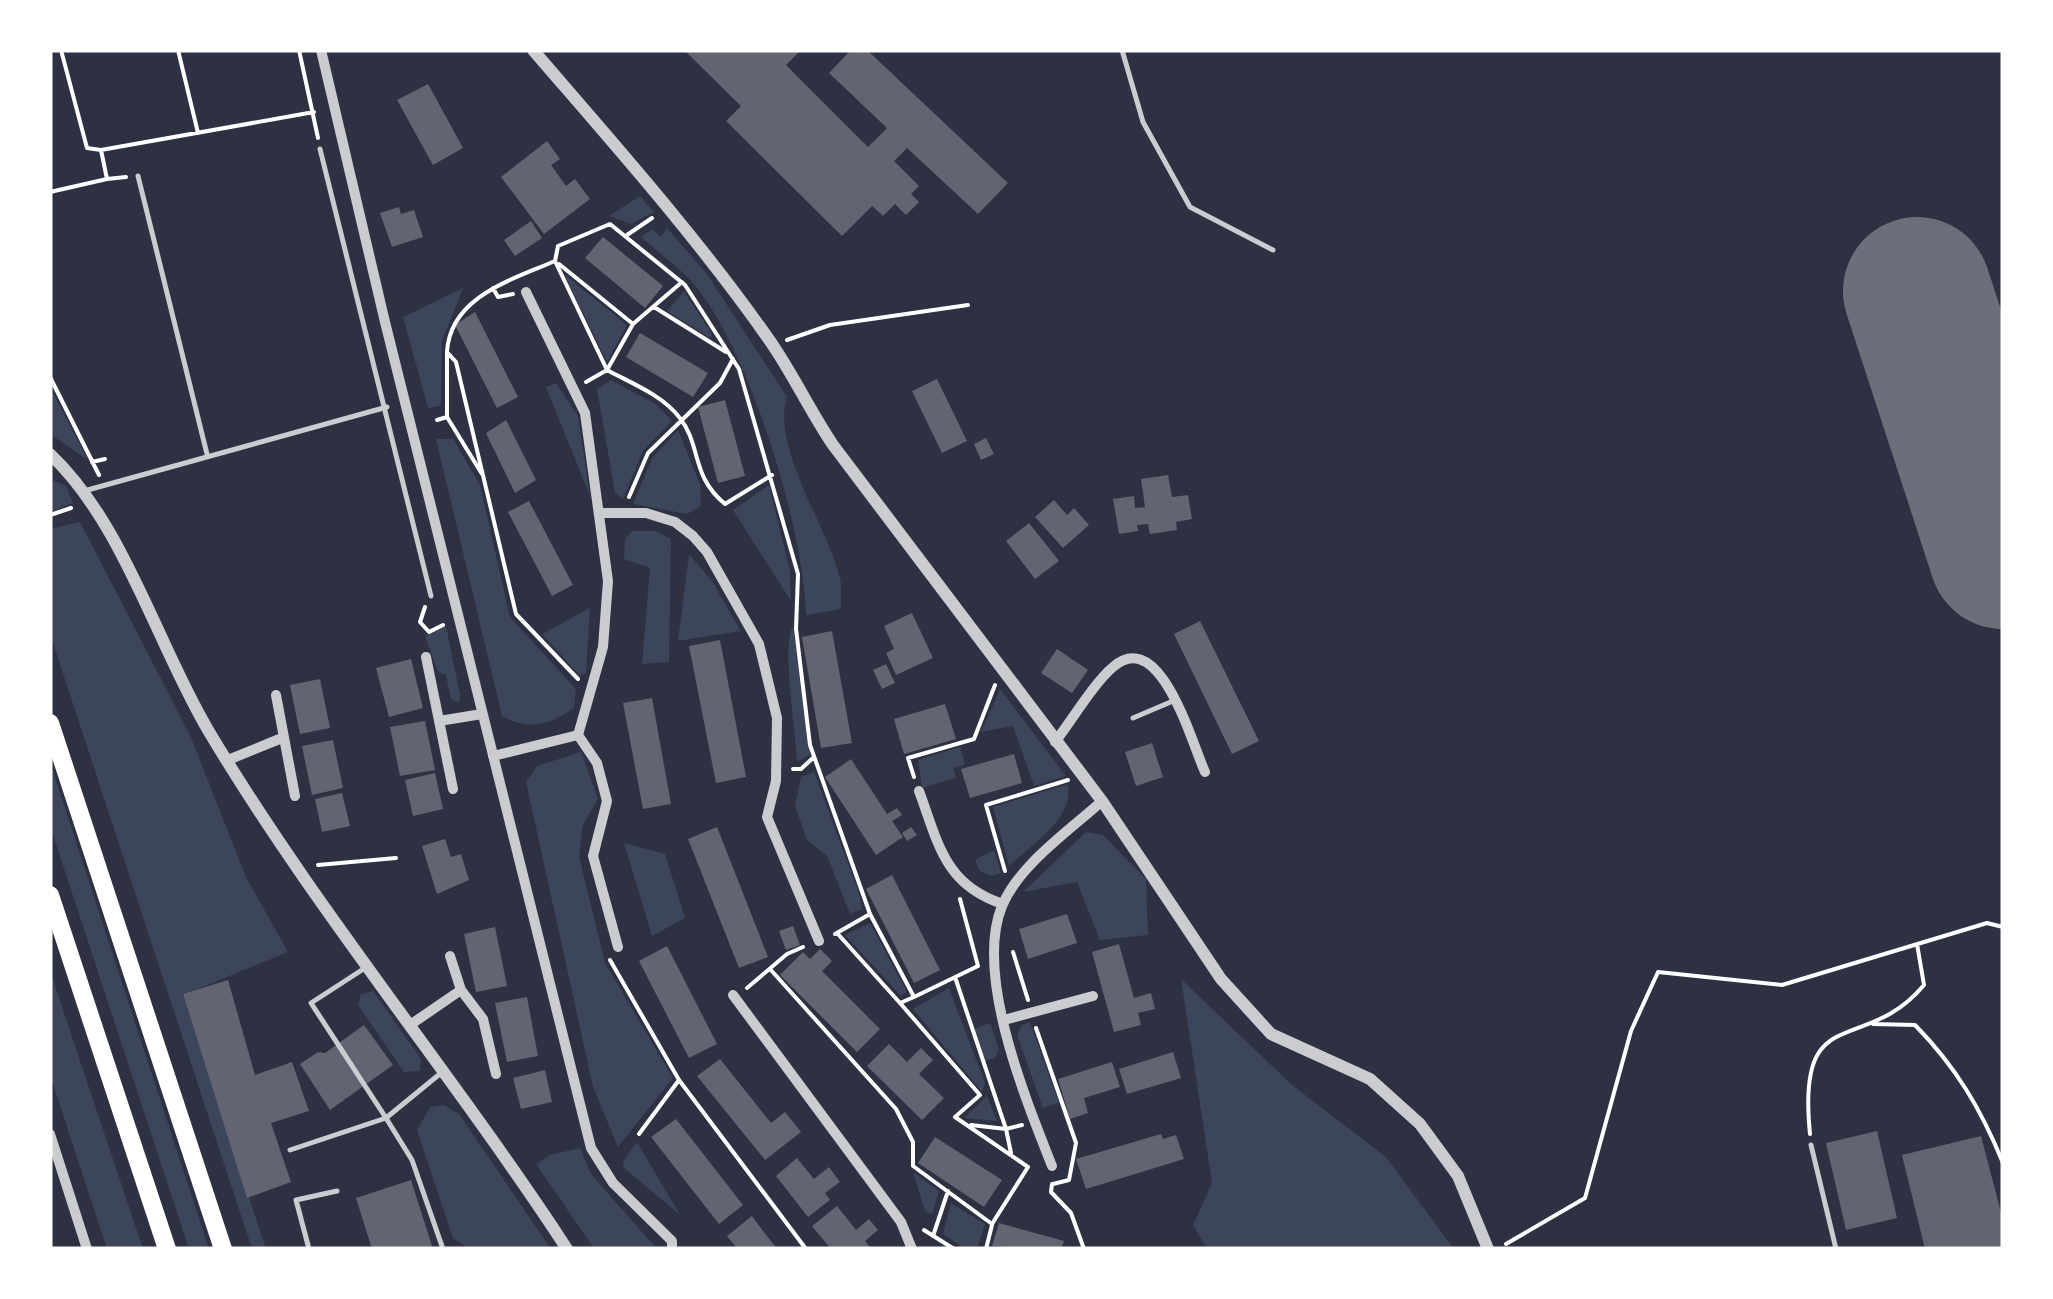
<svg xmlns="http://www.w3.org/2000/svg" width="2053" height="1299" viewBox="0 0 2053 1299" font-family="Bitter,serif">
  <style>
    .green { fill: #3c4559 }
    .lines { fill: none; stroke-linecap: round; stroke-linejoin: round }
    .taxiway { stroke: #6c6f7a; stroke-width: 60 }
    .runway { stroke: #6c6f7a; stroke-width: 148 }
    .building { fill: #626471 }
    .path { stroke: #fff; stroke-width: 4 }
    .service { stroke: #caccd0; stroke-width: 5 }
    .minor { stroke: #caccd0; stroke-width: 10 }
    .tertiary { stroke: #caccd0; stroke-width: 12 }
    .trunk { stroke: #fff; stroke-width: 18 }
  </style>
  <rect width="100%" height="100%" fill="#2d3142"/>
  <path class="green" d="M640,196L654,212L631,224L609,216Z
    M667,228L707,274L787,397C771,446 828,528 840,578C842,587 841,599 841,609L806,615C803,526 752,360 698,289C683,270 660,254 641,237L652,229L661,237Z
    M564,274L627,325L607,362Z
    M463,288L442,341L441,406L428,408L403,317Z
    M684,291L712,334L710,338L667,311Z
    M611,380L656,404L672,421L643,451L623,499L615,493L597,389Z
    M556,383L578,416L590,496L546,387Z
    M50,387L88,460L50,434Z
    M678,430L700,484L701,506L687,514L633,504L652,458Z
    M436,439H453L480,485L510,617L576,689L574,708C549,725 529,731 502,716Z
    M50,479L66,486L73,503L50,512Z
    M769,485L790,571L791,601L733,510Z
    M80,522L190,735L246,877L288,952L183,995L266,1249H252L50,634V529Z
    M632,531H656L671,539L669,662L642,664L650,568L624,559L625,539Z
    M689,554L712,581L741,631L678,641Z
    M590,608L586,673L580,676L542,634Z
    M446,626L460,695L459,703L451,699L446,675L438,672L425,636Z
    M793,626L810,755L797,762C796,734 781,644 793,626Z
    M1000,689L1066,776L1034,786L1013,726L981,732Z
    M960,747L965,764L953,768L956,778L922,788L918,760Z
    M581,752L598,799L583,825L579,856L605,963L673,1078L618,1147L593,1087L526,782L537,766Z
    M50,762L209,1249H189L50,826Z
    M814,772L859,893L862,909L850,914L827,856L807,840L795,806L801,777Z
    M1068,784C1074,819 1032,844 1009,866L993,807Z
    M1086,832L1103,835L1146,879L1148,935L1100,940L1077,882L1023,892Z
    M624,843L665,854L685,918L652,936Z
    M994,850L1001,873L992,876L980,871L975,860Z
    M870,923L907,992L901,996L845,935Z
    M50,969L58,995L143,1249H107L50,1075Z
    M1181,979L1292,1085L1386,1157L1454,1249H1207L1193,1225L1212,1183Z
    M949,988L985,1083L982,1092L913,1009Z
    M373,991L421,1059L420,1071L404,1072L358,1005L361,994Z
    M1030,1022L1059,1103L1043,1108L1017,1035L1022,1025Z
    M990,1023L999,1050L995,1058L985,1061L974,1029Z
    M987,1096L997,1121L964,1118Z
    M444,1105L459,1114L551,1249H470L453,1238L417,1130L430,1107Z
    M637,1142L680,1215L624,1168L623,1162Z
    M580,1148L591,1174L657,1249L593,1247L536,1164L550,1155Z
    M913,1172L939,1191L932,1214L925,1211Z
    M951,1203L985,1224L977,1249H966L943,1234Z"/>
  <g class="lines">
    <path class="taxiway" d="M1917,291V276L1936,257"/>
    <path class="runway" d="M1917,291L2003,555"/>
  </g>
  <path class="building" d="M684,50H801L786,65L868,147L887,128L829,73L851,50H867L1008,183L978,214L907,148L894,161L919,186L911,194L919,202L906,215L895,204L883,216L872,206L842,236L726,121L741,106Z
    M428,84L463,148L433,165L397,100Z
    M547,141L560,159L551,165L566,186L575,179L590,199L544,234L501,177Z
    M399,207L401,214L414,210L423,237L392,247L380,213Z
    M531,221L542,238L515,256L504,240Z
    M603,237L663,286L645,308L585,258Z
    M475,312L518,397L497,408L455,325Z
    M640,333L708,373L693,397L626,357Z
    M937,379L967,441L942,453L912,391Z
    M725,400L745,476L718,483L698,407Z
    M506,420L536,480L515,493L486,433Z
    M986,438L994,454L981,460L974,444Z
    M1168,475L1172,497L1188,495L1192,519L1176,522L1177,530L1150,534L1148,524L1137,525L1138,531L1119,534L1113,499L1134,496L1135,508L1145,507L1141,479Z
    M1054,500L1067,515L1074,508L1089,525L1063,548L1035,517Z
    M529,501L573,585L552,596L508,512Z
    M1029,523L1059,561L1035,579L1006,541Z
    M912,613L933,658L896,675L886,653L894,649L884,626Z
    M1200,621L1259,741L1232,754L1174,634Z
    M832,631L852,743L821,748L802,637Z
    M720,640L746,777L716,783L689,646Z
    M1057,649L1088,670L1072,693L1041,673Z
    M411,659L423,708L389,717L376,668Z
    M886,664L895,683L882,689L873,670Z
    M320,679L330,728L300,734L290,685Z
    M652,698L671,804L643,809L623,703Z
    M945,704L956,739L904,754L894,719Z
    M425,721L435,770L400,776L390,727Z
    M333,740L343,788L312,795L302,746Z
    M1152,743L1163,777L1136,786L1125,752Z
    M1014,754L1022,783L970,798L961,769Z
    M851,759L887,814L897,808L902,815L892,821L903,837L876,855L825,777Z
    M435,773L443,809L413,816L405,780Z
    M342,793L350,826L322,832L315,799Z
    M717,827L768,957L739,968L688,839Z
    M911,827L917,835L907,841L902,833Z
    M445,839L451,857L461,854L469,880L437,894L422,846Z
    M892,875L940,970L914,983L866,889Z
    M1067,914L1077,943L1028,959L1019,929Z
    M793,926L800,945L786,950L779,931Z
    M495,927L507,986L476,992L464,934Z
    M1119,944L1134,998L1151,993L1155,1009L1138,1013L1141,1025L1114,1032L1092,952Z
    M667,946L717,1044L689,1058L639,961Z
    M820,949L832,961L822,971L880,1029L857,1052L780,975L803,952L810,959Z
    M228,980L255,1075L292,1062L309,1111L271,1123L291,1182L247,1198L183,994Z
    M527,997L538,1056L507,1062L495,1003Z
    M364,1025L393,1065L330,1110L300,1064L318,1052L325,1053Z
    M889,1044L907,1062L921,1048L933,1060L919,1074L944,1098L922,1120L867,1066Z
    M1173,1052L1181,1078L1127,1094L1119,1069Z
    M720,1059L771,1123L785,1112L801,1132L765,1160L697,1076Z
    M1112,1062L1120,1087L1084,1098L1088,1113L1070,1119L1058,1079Z
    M545,1070L552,1102L521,1109L513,1078Z
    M676,1119L743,1205L719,1224L651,1137Z
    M1877,1131L1897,1218L1846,1230L1826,1143Z
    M1161,1134L1163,1139L1176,1135L1184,1159L1086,1189L1076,1159Z
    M1981,1136L2003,1220V1249H1925L1902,1155Z
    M935,1137L1002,1180L984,1207L918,1163Z
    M797,1158L814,1179L829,1167L840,1182L825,1193L830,1200L808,1217L776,1176Z
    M411,1180L433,1249H372L356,1198Z
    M837,1206L856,1230L869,1219L878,1230L865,1241L871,1249H831L812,1226Z
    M752,1216L760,1227L777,1249L736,1247L727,1236Z
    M999,1223L1064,1241L1061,1249L992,1246Z"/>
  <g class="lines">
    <path class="path" d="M61,50L87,148L101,150
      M178,50L198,133
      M299,50L318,138
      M126,177L107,179L101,150L314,112
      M50,192L107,179
      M627,235L652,218
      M555,261L607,370L586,382
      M559,264L633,324
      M682,282L633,324L607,370C631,383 662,395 679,417C702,445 690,475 725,504L772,475
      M493,288L498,297L513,294
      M654,307L726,352
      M787,340L830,325L968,305
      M447,352C450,297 511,280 555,261L558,246L610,224L685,285L739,369L798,574L796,629L810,745L870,914L914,997L978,966L960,899
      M50,377L99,475
      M437,420L447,417
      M92,462L105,459
      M482,474L447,417V352L456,362L516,614L578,679
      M629,497L648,453L720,383L733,359
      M50,515L71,508
      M425,607L420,622L429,632L443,625
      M793,769H801L814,757
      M914,777L908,758L974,739L995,685
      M318,865L396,858
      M1005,871L986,805L1068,780
      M837,933L900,1003
      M835,934L870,914
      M1013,952L1028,1000
      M610,960L679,1080L806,1249
      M770,969L896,1109L913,1142V1166L992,1224L1028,1167L955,1117L980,1095L900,1003L914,997
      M956,980L1006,1129L1022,1125
      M747,988L787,954L803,947
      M1873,1024L1915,1025C1956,1067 1981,1109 2003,1163
      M1036,1028L1076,1143L1069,1180L1053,1184
      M971,1125L1006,1129L1011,1153
      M639,1134L679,1080
      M1810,1134C1796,998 1864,1057 1924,985L1917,944
      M1052,1184L1051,1192L1071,1213L1084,1249
      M924,1230L954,1249
      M933,1236L948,1191
      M1506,1244L1585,1198L1631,1031L1658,972L1782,985L1987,923L2003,927
      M986,1249L992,1225"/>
    <path class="service" d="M1122,50L1143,122L1190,207L1273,250
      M320,149L431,596
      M138,176L207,454
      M84,491L387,407
      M1133,718L1173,701
      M441,1073L386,1118L412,1160L443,1249
      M1811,1145L1836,1249
      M290,1150L386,1118L311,1003L365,968
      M309,1249L296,1200L337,1191"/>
    <path class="minor" d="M321,50L385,322L591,1148L613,1183L672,1241V1249
      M599,513H646L675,522L693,536L707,552L759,644L777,718L776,781L767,817L819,941
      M426,657L453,789
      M276,695L295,796
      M439,721L482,714
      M578,735L597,763L607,801L593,856L618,947
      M1055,742C1072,720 1094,683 1113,667C1160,626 1191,741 1205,772
      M493,756L578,735L603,647L608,581L585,413L526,292
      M228,760L282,738
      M919,791C938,842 944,885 1003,904
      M450,956L461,990L483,1019L496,1074
      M733,995L901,1222L912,1249
      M1004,1020L1093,996
      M410,1025L461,990
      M50,1134L87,1249
      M1052,1166C1026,1100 974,975 1002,906C1019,865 1069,831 1102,801"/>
    <path class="tertiary" d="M533,50C614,144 698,238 770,341C793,374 810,411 833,445L1102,801L1221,979L1271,1034L1370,1079L1420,1124L1458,1176L1488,1249
      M50,454C124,524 156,642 208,730C316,911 452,1073 567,1249"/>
    <path class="trunk" d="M50,723L223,1249
      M50,895L167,1249"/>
  </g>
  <rect width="2053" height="1299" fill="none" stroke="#ffffff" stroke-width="105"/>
</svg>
